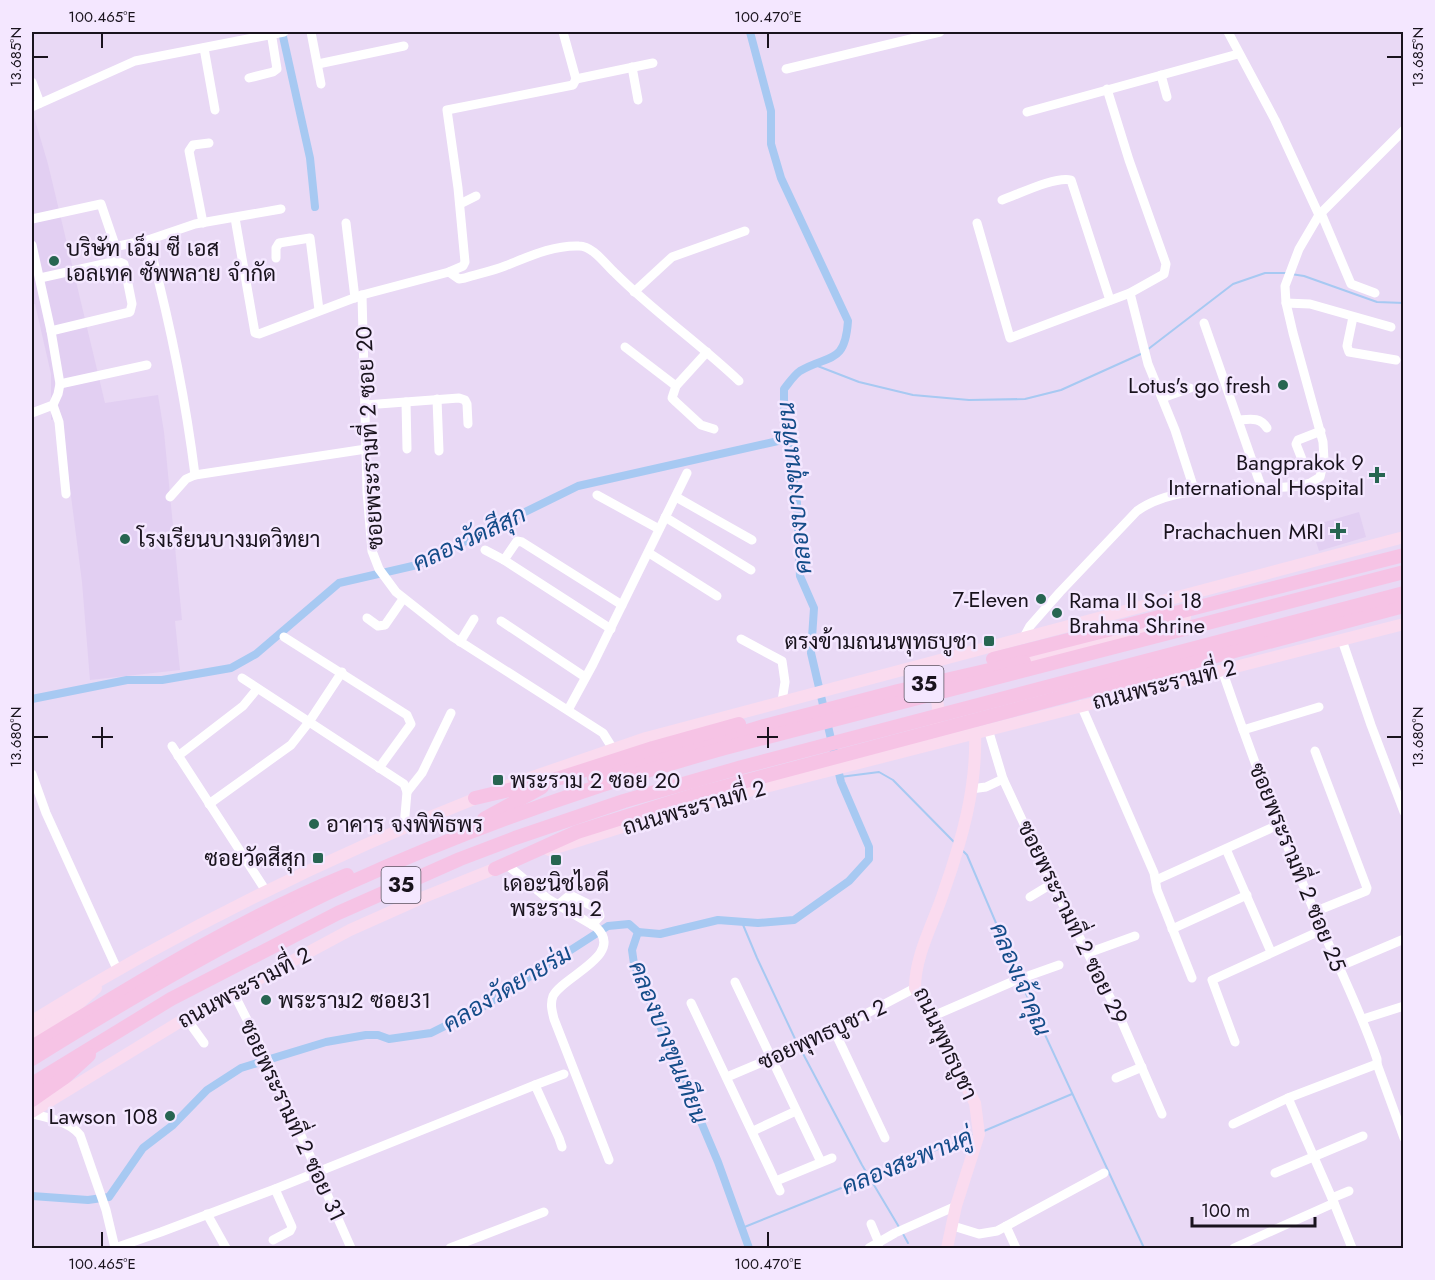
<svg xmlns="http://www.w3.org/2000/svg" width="1435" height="1280" font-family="Jost,Sarabun,sans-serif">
<rect width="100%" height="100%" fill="#e9d9f5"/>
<g fill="#e2cff2">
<polygon points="32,110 48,164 105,403 158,395 164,432 182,620 175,621 180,670 90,680 82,582 61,418 51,420 51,374 35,304 32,304"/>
<polygon points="1359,512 1366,537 1319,551 1311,526"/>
</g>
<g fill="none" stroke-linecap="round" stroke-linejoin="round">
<g stroke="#a7c9f2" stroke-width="2">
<polyline points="1291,274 1304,276 1377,302 1404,303"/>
<polyline points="1147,350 1233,284 1265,273 1286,273"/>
<polyline points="815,365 859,382 913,395 969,400 1025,399 1061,390 1143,353"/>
<polyline points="840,777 879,772 893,780 955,843"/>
<polyline points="961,849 967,855 1019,977"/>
<polyline points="741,920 757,958 797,1043"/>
<polyline points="1021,983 1144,1248"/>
<polyline points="800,1048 862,1165 899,1227"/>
<polyline points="984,1131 1072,1094"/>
<polyline points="742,1228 973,1135"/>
<polyline points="902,1232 908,1243"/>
</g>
<g stroke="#a7c9f2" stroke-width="8">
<polyline points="282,32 310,158 315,207"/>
<polyline points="32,699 127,680 162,680 231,668 256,654 339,583 417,565 578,486 787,439"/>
<polyline points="32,1196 88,1200 109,1197 143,1148 173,1125 207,1090 241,1068 326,1042 366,1035 378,1035 389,1039 431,1033 481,1008 608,926 629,924 638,932"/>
<path d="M749 1248 718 1162 634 964 632 950 638 932 660 934 718 920 758 923 794 920 849 881 869 859V847L841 782 811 653 814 608 800 576 797 503 784 413V389C789 383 794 375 800 371 829 354 845 365 848 321L781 178 771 144V111L750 32"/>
</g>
<g stroke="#fff" stroke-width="9">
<polyline points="311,32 321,84"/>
<polyline points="1228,32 1275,120 1319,215"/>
<polyline points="204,48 215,110"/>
<polyline points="318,64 404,46"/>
<polyline points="632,67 638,100"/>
<polyline points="786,69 940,32"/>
<polyline points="1161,75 1167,97"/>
<polyline points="249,78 273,72 277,69 271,32"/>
<polyline points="576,79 653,63"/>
<polyline points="32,82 40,103"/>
<polyline points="32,107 135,61 284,32"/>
<polyline points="1027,112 1238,54"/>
<path d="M1002 200C1019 194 1055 176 1071 180L1110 300"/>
<polyline points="460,204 476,196"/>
<polyline points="1321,213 1351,284 1375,293"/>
<polyline points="235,218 255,333 259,334 362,295 449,272 463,266 465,262 458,188 447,110 573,85 576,79 563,32"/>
<polyline points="32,219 101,204 115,245 118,246 148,240 195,224 281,209"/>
<polyline points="203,223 189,151 193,145 209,143"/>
<polyline points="346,223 355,298"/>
<polyline points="977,223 1010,338 1130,293 1164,274 1166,264 1129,160 1107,89"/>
<path d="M148 240C169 318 185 395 195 475"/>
<polyline points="32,245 51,331 60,384 58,394 53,405 32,413"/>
<polyline points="276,258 276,248 279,243 310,238 319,310"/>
<path d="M449 272 459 279 465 278C478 274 492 271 505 266 528 257 553 245 579 246 593 246 605 264 615 273 654 312 699 343 739 381"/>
<polyline points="40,278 117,261 124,264 132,304 130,312 51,331"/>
<polyline points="634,292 672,257 745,231"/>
<polyline points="1130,293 1148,364 1175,430 1195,492"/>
<polyline points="362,295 367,492 372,551 379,569 396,592 453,637 603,733 613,749"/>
<polyline points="1286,303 1310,304 1391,327"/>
<polyline points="1353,317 1347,346 1349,352 1396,360"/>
<polyline points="1204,323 1262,489"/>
<polyline points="625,347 676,386 707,352"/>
<polyline points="60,384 147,365"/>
<polyline points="676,386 672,398 676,402 701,425 714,429"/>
<polyline points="1162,398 1190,388"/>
<polyline points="437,399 439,451"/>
<polyline points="406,402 407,449"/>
<polyline points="53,405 59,422 66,494"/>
<polyline points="365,405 459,398 465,400 467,404 468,424"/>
<path d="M1239 420C1251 419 1260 417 1267 428"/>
<polyline points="1305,467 1296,444 1298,440 1321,431"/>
<polyline points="597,495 659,529"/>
<polyline points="170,497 186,479 195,475 366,449"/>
<polyline points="676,497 752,540"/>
<polyline points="665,517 751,570"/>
<polyline points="485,550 504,560 611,629"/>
<polyline points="649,553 717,596"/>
<polyline points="504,560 517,541 522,542 622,605"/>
<polyline points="367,618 378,626 385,625 403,599"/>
<polyline points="501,621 585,677"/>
<polyline points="284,637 407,715 411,724 379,768"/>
<polyline points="741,639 782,661 785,682 782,701"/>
<path d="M1023 639 1030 626 1060 592 1137 511C1179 481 1248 492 1298 486L1310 483 1320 477 1324 460 1323 442 1293 333 1286 303 1285 286 1299 249 1319 215 1404 130"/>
<polyline points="1342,640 1371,725 1404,812"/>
<polyline points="460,642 474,619"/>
<path d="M1222 670C1250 752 1281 833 1315 913 1336 962 1360 1009 1377 1059V1064L1288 1098 1334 1203 1352 1248"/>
<polyline points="242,678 404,784 407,792 404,827"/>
<polyline points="1081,705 1154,873 1157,890 1192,978"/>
<polyline points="568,710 593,664 687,473"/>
<polyline points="988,729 1003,779 1043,865 1118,1013 1162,1114"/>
<polyline points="1243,730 1319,707"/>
<polyline points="172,746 266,891"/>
<polyline points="178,756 243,706 257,689"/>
<polyline points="32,774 46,813 117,969"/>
<polyline points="971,789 986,787 1003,779"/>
<polyline points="407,792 422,773 451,713"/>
<polyline points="209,804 291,745 309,722 342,672"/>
<polyline points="1226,849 1271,952"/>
<path d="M506 864 548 899 596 927C626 955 563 976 553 996 550 1004 552 1011 554 1019L609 1160"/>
<polyline points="1156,880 1278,825"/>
<polyline points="1030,897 1053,883"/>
<polyline points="558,905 570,895 598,909 600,916 592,925"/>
<polyline points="1314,912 1366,891 1367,888 1315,751"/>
<polyline points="1172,929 1247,895"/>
<polyline points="1088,953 1135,936"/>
<polyline points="1338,967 1404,939"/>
<polyline points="735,982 821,1162"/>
<polyline points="233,992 268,1061 351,1248"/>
<polyline points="691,1003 780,1191"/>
<polyline points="931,1017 1014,981 1059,965"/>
<polyline points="186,1018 204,1043"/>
<polyline points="1363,1019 1404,1006"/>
<polyline points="834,1030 885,1138"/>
<polyline points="1235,1042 1212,980 1322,930"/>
<polyline points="1377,1064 1404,1138"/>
<polyline points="727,1077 820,1038 915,988"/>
<polyline points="1116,1078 1142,1067"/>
<polyline points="535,1085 564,1074"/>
<path d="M32 1114C47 1117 70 1122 80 1135L106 1210 115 1248"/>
<polyline points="1233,1124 1288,1098"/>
<polyline points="753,1131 796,1111"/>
<polyline points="1275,1173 1363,1136"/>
<polyline points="776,1181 832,1158"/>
<polyline points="1332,1198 1349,1191"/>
<polyline points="207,1214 226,1248"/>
<polyline points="871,1224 879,1243"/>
<polyline points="953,1226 979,1234 997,1231 1104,1173"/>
<polyline points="1006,1226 1016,1248"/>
<polyline points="273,1240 290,1231 292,1227 275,1189"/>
<polyline points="115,1248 161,1232 275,1189 535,1085 559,1138 562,1147"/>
<polyline points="450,1248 544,1212"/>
<polyline points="869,1248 895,1233 956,1206"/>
<polyline points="1234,1248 1334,1203"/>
</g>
<g stroke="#fadbef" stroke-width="12">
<polyline points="1013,662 1185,617"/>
<path d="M913 680C932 687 944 701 935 722"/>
<polyline points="509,785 646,738 1404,537"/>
<polyline points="549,850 638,822 749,791 1404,624"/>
<path d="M32 1021C175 932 327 857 484 795"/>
<polyline points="32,1035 75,1007 96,988"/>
<polyline points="32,1112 186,1018 350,930 424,897 504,865"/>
<path d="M947 1248 956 1206 979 1134 975 1103 915 988C915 955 934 922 944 891 962 840 977 787 975 733"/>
</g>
<g stroke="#f6c3e5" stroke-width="14">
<polyline points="993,659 1404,555"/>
<polyline points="594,778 764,726 898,691 1024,662"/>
<polyline points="475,798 560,778 653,748 739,724"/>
<polyline points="484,819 542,787"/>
<polyline points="495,869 577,832 701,793 1404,606"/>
<path d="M32 1047C134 985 235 921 347 875"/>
<path d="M32 1059C135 995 239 934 349 883 470 828 596 784 725 748L1404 572"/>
<polyline points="32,1084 171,999 338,913 460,859 515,838 624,801 742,767 1404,593"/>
<polyline points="32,1100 65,1077 89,1055"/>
</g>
</g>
<path fill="none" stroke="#19131d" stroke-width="2" d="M102 33V48M768 33V48M33 57H48M1387 57H1402M102 727V748M768 727V748M33 737H48M92 737H113M757 737H778M1387 737H1402M102 1232V1247M768 1232V1247"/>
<g fill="#276551" stroke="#f4e7ff" stroke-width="2">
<circle cx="54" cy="261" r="6"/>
<circle cx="1283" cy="385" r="6"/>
<path d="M1374 466h6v6h6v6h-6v6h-6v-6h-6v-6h6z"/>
<path d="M1335 522h6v6h6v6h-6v6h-6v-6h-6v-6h6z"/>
<circle cx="125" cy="539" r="6"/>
<circle cx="1041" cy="599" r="6"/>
<circle cx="1057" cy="613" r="6"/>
<rect x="983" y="635" width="12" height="12" rx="3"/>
<rect x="492" y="774" width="12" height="12" rx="3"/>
<circle cx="314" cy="824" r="6"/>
<rect x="312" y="852" width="12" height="12" rx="3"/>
<rect x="550" y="854" width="12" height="12" rx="3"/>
<circle cx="266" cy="1000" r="6"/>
<circle cx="170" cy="1116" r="6"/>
</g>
<g text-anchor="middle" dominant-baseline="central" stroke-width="5" stroke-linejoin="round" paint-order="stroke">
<g fill="#f4e7ff" stroke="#5b5361" stroke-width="1.5">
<rect x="904.5" y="666" width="39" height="36" rx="4.5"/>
<rect x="381.5" y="867" width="39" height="36" rx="4.5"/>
</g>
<g font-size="21" font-weight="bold" fill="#19131d">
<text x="924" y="684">35</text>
<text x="401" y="885">35</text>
</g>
<g font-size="22" fill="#19131d" stroke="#f4e7ff" text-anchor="end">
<text x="66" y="248" text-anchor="start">บริษัท เอ็ม ซี เอส<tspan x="66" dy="25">เอลเทค ซัพพลาย จำกัด</tspan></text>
<text x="1271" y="385">Lotus's go fresh</text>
<text x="1364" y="462">Bangprakok 9<tspan x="1364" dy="25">International Hospital</tspan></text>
<text x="1324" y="531">Prachachuen MRI</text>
<text x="137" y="539" text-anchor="start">โรงเรียนบางมดวิทยา</text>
<text x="1029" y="599">7-Eleven</text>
<text x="1069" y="600" text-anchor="start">Rama II Soi 18<tspan x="1069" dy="25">Brahma Shrine</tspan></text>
<text x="977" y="641">ตรงข้ามถนนพุทธบูชา</text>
<text x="510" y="780" text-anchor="start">พระราม 2 ซอย 20</text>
<text x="326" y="824" text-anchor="start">อาคาร จงพิพิธพร</text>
<text x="306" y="858">ซอยวัดสีสุก</text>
<text x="556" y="883" text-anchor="middle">เดอะนิชไอดี<tspan x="556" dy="25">พระราม 2</tspan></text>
<text x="278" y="1000" text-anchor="start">พระราม2 ซอย31</text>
<text x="158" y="1116">Lawson 108</text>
</g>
<g font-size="22" fill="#19131d" stroke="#f4e7ff">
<text transform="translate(369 438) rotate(-93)">ซอยพระรามที่ 2 ซอย 20</text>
<text transform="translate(1164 684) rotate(-14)">ถนนพระรามที่ 2</text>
<text transform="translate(694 807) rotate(-16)">ถนนพระรามที่ 2</text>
<text transform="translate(1298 867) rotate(68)">ซอยพระรามที่ 2 ซอย 25</text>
<text transform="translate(1073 922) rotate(64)">ซอยพระรามที่ 2 ซอย 29</text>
<text transform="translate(244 987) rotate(-28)">ถนนพระรามที่ 2</text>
<text transform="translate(822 1034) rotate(-25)">ซอยพุทธบูชา 2</text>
<text transform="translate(946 1043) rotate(65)">ถนนพุทธบูชา</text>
<text transform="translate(293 1120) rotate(65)">ซอยพระรามที่ 2 ซอย 31</text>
</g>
<g font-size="24" font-style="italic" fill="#144c89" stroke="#f4e7ff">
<text transform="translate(794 488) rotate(-96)">คลองบางขุนเทียน</text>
<text transform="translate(469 538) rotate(-25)">คลองวัดสีสุก</text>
<text transform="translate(1021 979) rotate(67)">คลองเจ้าคุณ</text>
<text transform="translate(507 988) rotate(-31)">คลองวัดยายร่ม</text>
<text transform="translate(669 1042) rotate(68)">คลองบางขุนเทียน</text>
<text transform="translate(907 1161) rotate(-22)">คลองสะพานคู่</text>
</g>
</g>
<rect width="1435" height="1280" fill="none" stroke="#f4e7ff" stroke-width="66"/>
<path d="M1192 1217v9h123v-9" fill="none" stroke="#19131d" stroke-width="3"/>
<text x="1201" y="1217" font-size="18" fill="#19131d" stroke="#f4e7ff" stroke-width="4.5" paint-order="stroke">100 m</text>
<rect x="33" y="33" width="1369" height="1214" fill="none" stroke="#19131d" stroke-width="2"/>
<g font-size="15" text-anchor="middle" fill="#19131d">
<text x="102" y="22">100.465°E</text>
<text x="768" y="22">100.470°E</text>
<text transform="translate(16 57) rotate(-90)" y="5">13.685°N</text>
<text transform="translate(1418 57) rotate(-90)" y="5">13.685°N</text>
<text transform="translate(16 737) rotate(-90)" y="5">13.680°N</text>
<text transform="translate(1418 737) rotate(-90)" y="5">13.680°N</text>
<text x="102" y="1269">100.465°E</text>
<text x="768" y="1269">100.470°E</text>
</g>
</svg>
